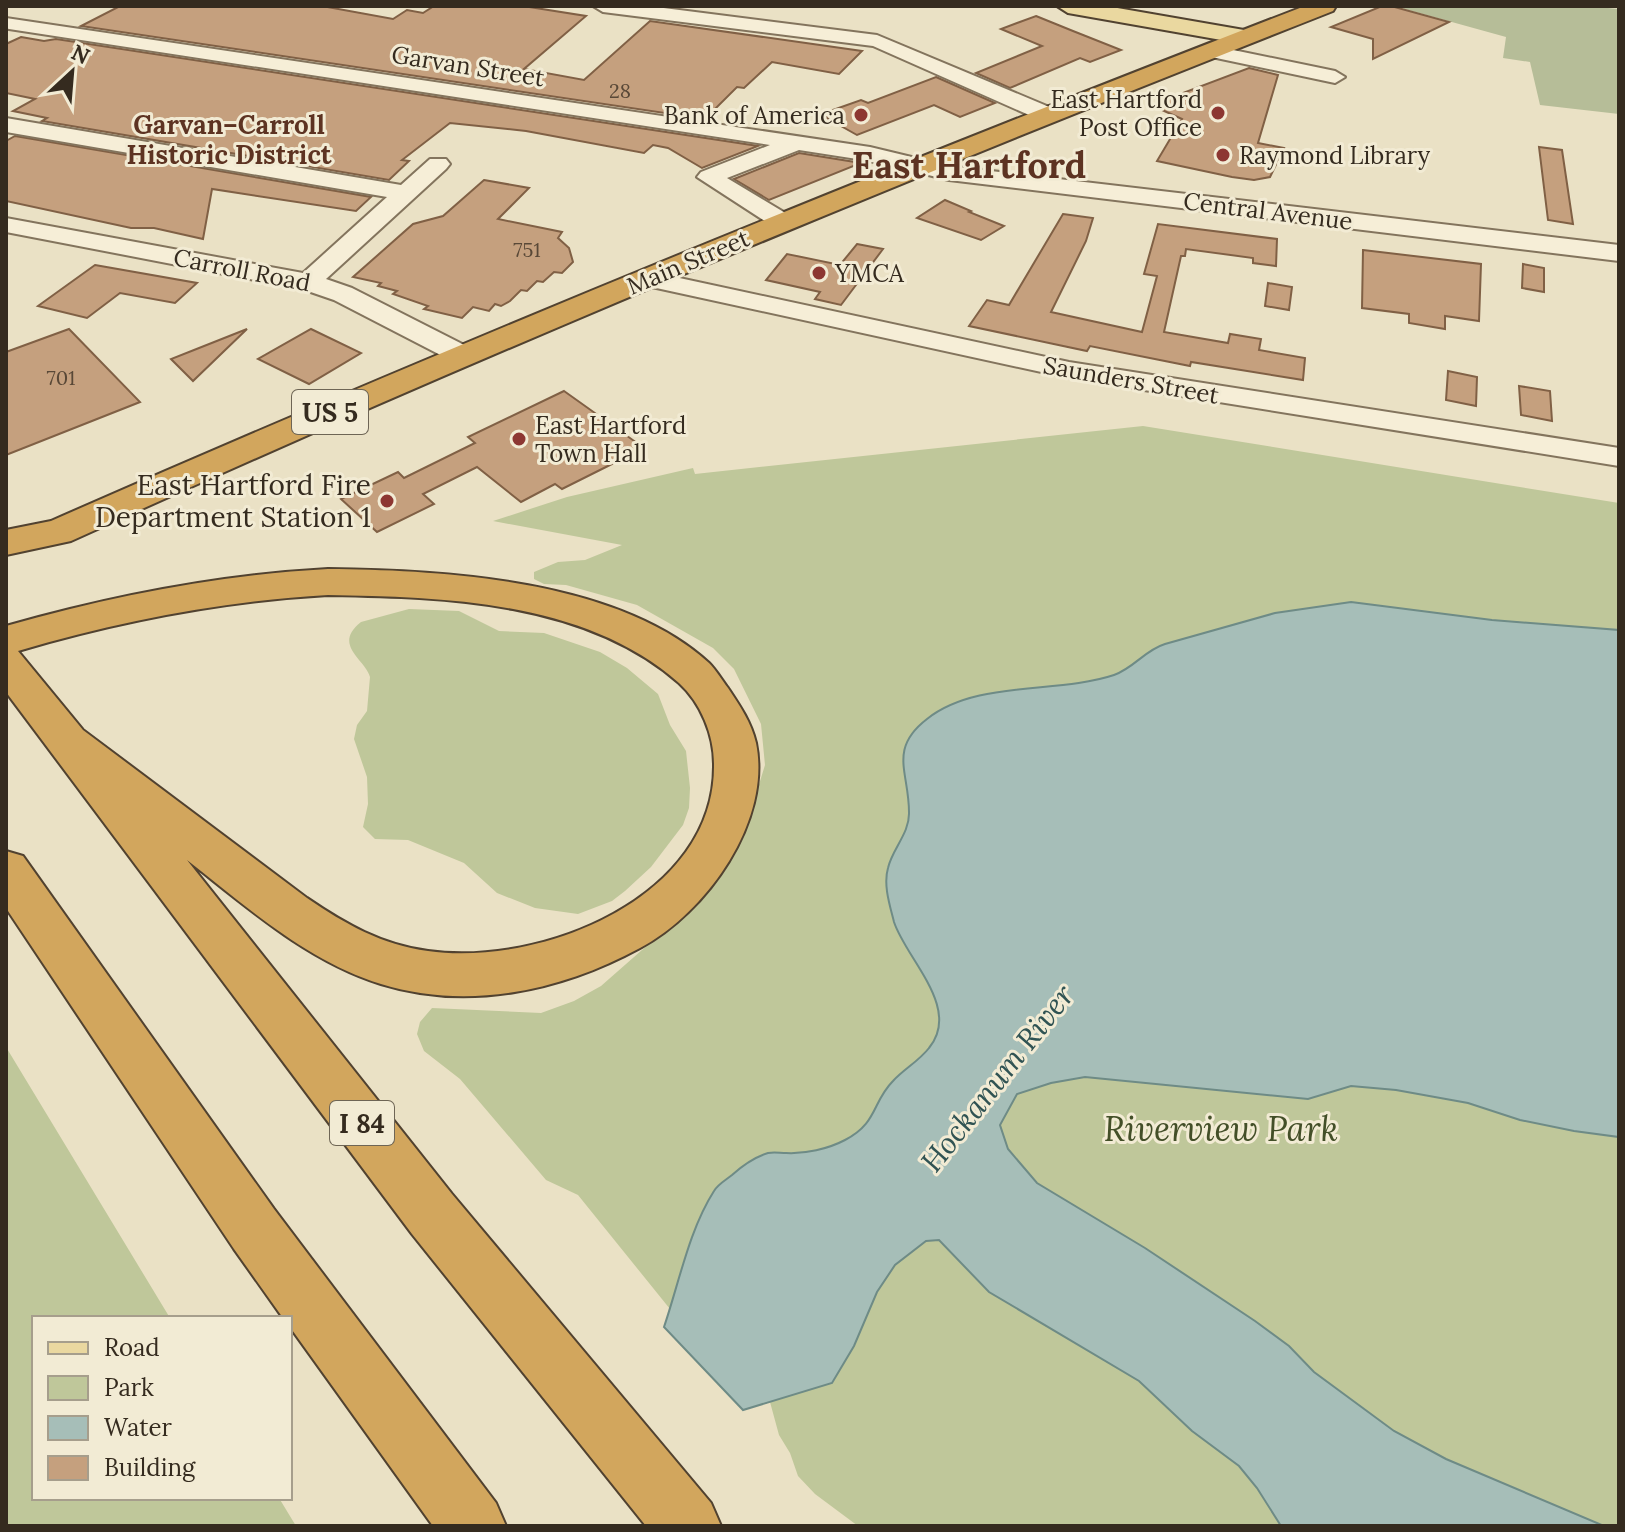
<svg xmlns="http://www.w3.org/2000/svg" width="1625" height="1532" font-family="Lora,serif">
<rect width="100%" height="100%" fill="#eae1c5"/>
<g fill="#bfc79a">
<path d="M1143 426 1619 503V1526H858L815 1494 798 1476 790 1453 779 1435 770 1402 832 1383 787 1153C751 1145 715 1194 700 1221 685 1246 679 1281 670 1309L578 1195 546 1180 460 1079 424 1051 417 1034 420 1022 432 1008 541 1013 574 1001 601 986 667 928 757 791 765 765 761 724 734 669 713 648 637 605 566 585 544 584 534 579V572L558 562 585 560 622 545 493 521 567 497 693 468 695 474Z"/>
<path d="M409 609 459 611 499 631 544 633 600 652 627 668 658 694 670 725 686 751 690 788 689 808 683 825 651 867 625 891 612 901 578 914 535 908 497 893 464 863 408 840 375 839 363 827 368 804 367 777 354 739 357 725 367 711 370 677C365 659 332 645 361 622Z"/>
<polygon points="6,1047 170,1318 34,1318 34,1498 279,1498 296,1526 6,1526"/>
</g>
<polygon fill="#b6bd98" points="1394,6 1586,6 1619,9 1619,114 1540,105 1530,62 1503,58 1506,37"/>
<path fill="#a6beb8" stroke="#6e8b86" stroke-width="2" d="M1351 602 1492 620 1619 630V1137L1574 1131 1520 1120 1468 1103 1396 1090 1351 1086 1308 1099 1085 1077 1051 1083 1017 1094 1000 1125 1008 1149 1037 1183 1145 1248 1255 1321 1289 1346 1314 1372 1394 1431 1446 1459 1604 1526H1281L1257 1488 1239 1466 1192 1431 1139 1381 989 1292 939 1240 926 1241 895 1265 877 1292 854 1346 832 1383 743 1410 664 1327C679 1283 689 1230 714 1191 718 1184 726 1180 732 1175 742 1166 755 1157 768 1153 774 1152 780 1153 786 1153 805 1154 828 1149 845 1140 878 1123 872 1102 893 1081 904 1069 919 1061 929 1048 962 1008 906 959 894 922 890 906 883 885 888 868 892 849 910 833 909 812 909 772 888 749 927 719 976 680 1057 694 1114 675 1134 668 1145 650 1165 644L1275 613Z"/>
<g fill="#c5a07e" stroke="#806045" stroke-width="2">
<polygon points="120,6 322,6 393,19 407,10 423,13 434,6 523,6 586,16 524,69 584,80 650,21 862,51 839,74 772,62 744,88 737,87 705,119 81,26"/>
<polygon points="1382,6 1391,6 1449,22 1373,59 1373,39 1331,27"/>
<polygon points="1036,16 1073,31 1121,50 1090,62 1080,58 1010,88 976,73 1042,46 1001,29"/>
<polygon points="21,37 44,41 56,39 758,146 702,168 668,148 653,145 644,153 526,131 450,123 402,160 409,161 389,180 42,121 47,118 13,111 35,99 6,93 6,44"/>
<polygon points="1249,68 1278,75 1258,143 1284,148 1270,177 1254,180 1232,177 1157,161 1182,119 1151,105"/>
<polygon points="936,77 995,103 960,117 934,105 857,135 825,117 835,114 830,111 861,100 868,103"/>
<polygon points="15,136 371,197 356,211 212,189 203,239 154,228 131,228 6,201 6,141"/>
<polygon points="1539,147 1562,150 1573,224 1548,220"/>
<polygon points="799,153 861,163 769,200 734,179"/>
<polygon points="484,180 529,188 498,219 562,232 558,238 569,248 573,262 562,273 554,272 543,282 537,281 527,291 521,290 510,301 501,306 495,304 489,311 473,307 462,318 424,309 428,306 393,294 397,291 378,286 381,283 353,277 413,224 443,216"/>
<polygon points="945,200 971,211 969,212 1004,226 981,240 917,218"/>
<polygon points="1063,214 1093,218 1086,241 1051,312 1142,332 1157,276 1144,274 1158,224 1277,239 1276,266 1253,263 1253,258 1186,249 1185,256 1181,256 1164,332 1228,343 1230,334 1261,339 1259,350 1305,358 1303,380 1191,362 1190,366 1090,346 1087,351 969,326 987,300 1009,305"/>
<polygon points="857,244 883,249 841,305 815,299 820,292 766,280 787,254 840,265"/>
<polygon points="1363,250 1481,264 1479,321 1445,316 1445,329 1409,323 1409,314 1362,308"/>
<polygon points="1523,264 1544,268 1544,292 1522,288"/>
<polygon points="95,265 197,283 175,303 120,293 87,318 38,306"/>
<polygon points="1268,283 1292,287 1289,310 1265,306"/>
<polygon points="69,329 140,402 6,455 6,352"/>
<polygon points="247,329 193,381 171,359 194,350"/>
<polygon points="311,329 361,353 309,384 258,359"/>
<polygon points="1448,371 1477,377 1476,406 1446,400"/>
<polygon points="1519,386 1550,391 1552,421 1521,415"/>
<polygon points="564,391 644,448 562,489 555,484 521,502 477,467 423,494 434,504 377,532 341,499 398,472 404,478 475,443 468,437"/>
</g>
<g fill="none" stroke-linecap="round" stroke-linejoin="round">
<defs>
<g id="minor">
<polygon points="593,6 648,6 877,35 1054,109 1057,114 1054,119 1038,119 873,46 603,12"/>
<polygon points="6,18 870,147 949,166 1619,245 1619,261 949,180 870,161 799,150 727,178 792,217 795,222 792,227 774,227 697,177 701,172 770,145 9,29 6,28"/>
<polygon points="1209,45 1335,71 1345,77 1335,83 1202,55 1199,51"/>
<polygon points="6,118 401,185 430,159 446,159 450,164 446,169 326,279 352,288 474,350 478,356 474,362 464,364 454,362 334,300 302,289 6,232 6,218 303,273 387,197 6,132"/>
<polygon points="647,271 1069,362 1619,448 1619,466 1069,378 638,284 634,279 638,274"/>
</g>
<polygon id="major" points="1057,6 1106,6 1244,30 1252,32 1256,37 1252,42 1244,44 1068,13"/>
<g id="highway">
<path d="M1305 6H1336L1333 11C908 178 487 352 71 541L6 555V530L51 521C465 339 883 169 1305 6Z"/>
<path d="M328 569C444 570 619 580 709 663 716 670 722 680 728 688 740 706 751 722 756 743 772 821 706 913 640 948 561 991 468 1011 381 984 307 961 247 907 187 860L452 1194 711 1503 721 1526H646L412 1234 6 692V626C112 596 218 575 328 569ZM328 595C446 597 586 601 679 683 701 703 714 735 714 764 716 898 540 967 428 951 382 945 345 924 307 898L83 730 18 651C120 621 222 601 328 595Z"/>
<polygon points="6,851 23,856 274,1209 496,1503 506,1526 433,1526 290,1327 290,1318 283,1318 234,1249 6,908"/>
</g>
</defs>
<use href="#minor" stroke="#83745d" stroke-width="4"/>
<use href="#major" stroke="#514230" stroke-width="4"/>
<use href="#highway" stroke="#514230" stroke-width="4"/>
<use href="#minor" fill="#f6eed7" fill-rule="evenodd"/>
<use href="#major" fill="#ead8a0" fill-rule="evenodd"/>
<use href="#highway" fill="#d2a65d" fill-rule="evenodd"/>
</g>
<g fill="#8d3732" stroke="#f2ebd4" stroke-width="3">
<circle cx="1218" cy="113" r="8"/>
<circle cx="861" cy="115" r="8"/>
<circle cx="1223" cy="155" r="8"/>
<circle cx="819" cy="273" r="8"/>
<circle cx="519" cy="439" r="8"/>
<circle cx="387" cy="501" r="8"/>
</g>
<g text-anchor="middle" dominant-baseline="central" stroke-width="6" stroke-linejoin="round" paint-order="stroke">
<g font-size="20" fill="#594837">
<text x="620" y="90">28</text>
<text x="527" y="249">751</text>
<text x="61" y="377">701</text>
</g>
<g font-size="24" fill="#352b1f" stroke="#f2ebd4">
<text transform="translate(468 66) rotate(9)">Garvan Street</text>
<text transform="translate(1268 211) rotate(7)">Central Avenue</text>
<text transform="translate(688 262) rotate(-23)">Main Street</text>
<text transform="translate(242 270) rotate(11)">Carroll Road</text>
<text transform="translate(1131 380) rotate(10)">Saunders Street</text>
</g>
<g font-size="24" fill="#352b1f" stroke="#f2ebd4" text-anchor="start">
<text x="1202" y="99" text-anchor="end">East Hartford<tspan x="1202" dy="28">Post Office</tspan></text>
<text x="845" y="115" text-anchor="end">Bank of America</text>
<text x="1239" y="155">Raymond Library</text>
<text x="835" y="273">YMCA</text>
<text x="535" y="425">East Hartford<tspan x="535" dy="28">Town Hall</tspan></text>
</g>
<g font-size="26" font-weight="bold" fill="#5d3322" stroke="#f2ebd4">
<text x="229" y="124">Garvan–Carroll<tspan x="229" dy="30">Historic District</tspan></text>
</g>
<g fill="#f2ebd4" stroke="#6e6555" stroke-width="2">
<rect x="292" y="390" width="76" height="44" rx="6"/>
<rect x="330" y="1101" width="64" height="44" rx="6"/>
</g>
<g font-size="26" font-weight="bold" fill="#352b1f">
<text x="330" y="412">US 5</text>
<text x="362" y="1123">I 84</text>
</g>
<g font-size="28" fill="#352b1f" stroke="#f2ebd4" text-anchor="end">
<text x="371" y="485">East Hartford Fire<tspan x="371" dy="32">Department Station 1</tspan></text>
</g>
<g font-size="30" font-style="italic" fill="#305353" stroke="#f2ebd4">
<text transform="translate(997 1078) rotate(-52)">Hockanum River</text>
</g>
<g font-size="34" font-style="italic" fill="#434f28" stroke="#f2ebd4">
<text x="1221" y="1128">Riverview Park</text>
</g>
<g font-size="36" font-weight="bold" fill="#5d3322" stroke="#f2ebd4">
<text x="969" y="165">East Hartford</text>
</g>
</g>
<rect width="1625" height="1532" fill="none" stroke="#352b1f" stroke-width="16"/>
<rect x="32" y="1316" width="260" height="184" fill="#f2ebd4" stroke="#a69e8c" stroke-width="2"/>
<rect x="48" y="1342" width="40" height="12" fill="#ead8a0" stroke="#a69e8c" stroke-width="2"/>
<text x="104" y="1356" font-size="24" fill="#352b1f">Road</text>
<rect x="48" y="1376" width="40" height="24" fill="#bfc79a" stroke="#a69e8c" stroke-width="2"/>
<text x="104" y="1396" font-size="24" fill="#352b1f">Park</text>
<rect x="48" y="1416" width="40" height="24" fill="#a6beb8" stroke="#a69e8c" stroke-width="2"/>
<text x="104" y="1436" font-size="24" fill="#352b1f">Water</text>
<rect x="48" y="1456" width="40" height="24" fill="#c5a07e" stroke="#a69e8c" stroke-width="2"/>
<text x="104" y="1476" font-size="24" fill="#352b1f">Building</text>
<g transform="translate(72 72) rotate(26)" stroke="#f2ebd4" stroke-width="6" paint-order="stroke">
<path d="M0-6L14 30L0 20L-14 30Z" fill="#352b1f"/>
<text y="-12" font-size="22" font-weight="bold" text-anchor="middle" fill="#352b1f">N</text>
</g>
</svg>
